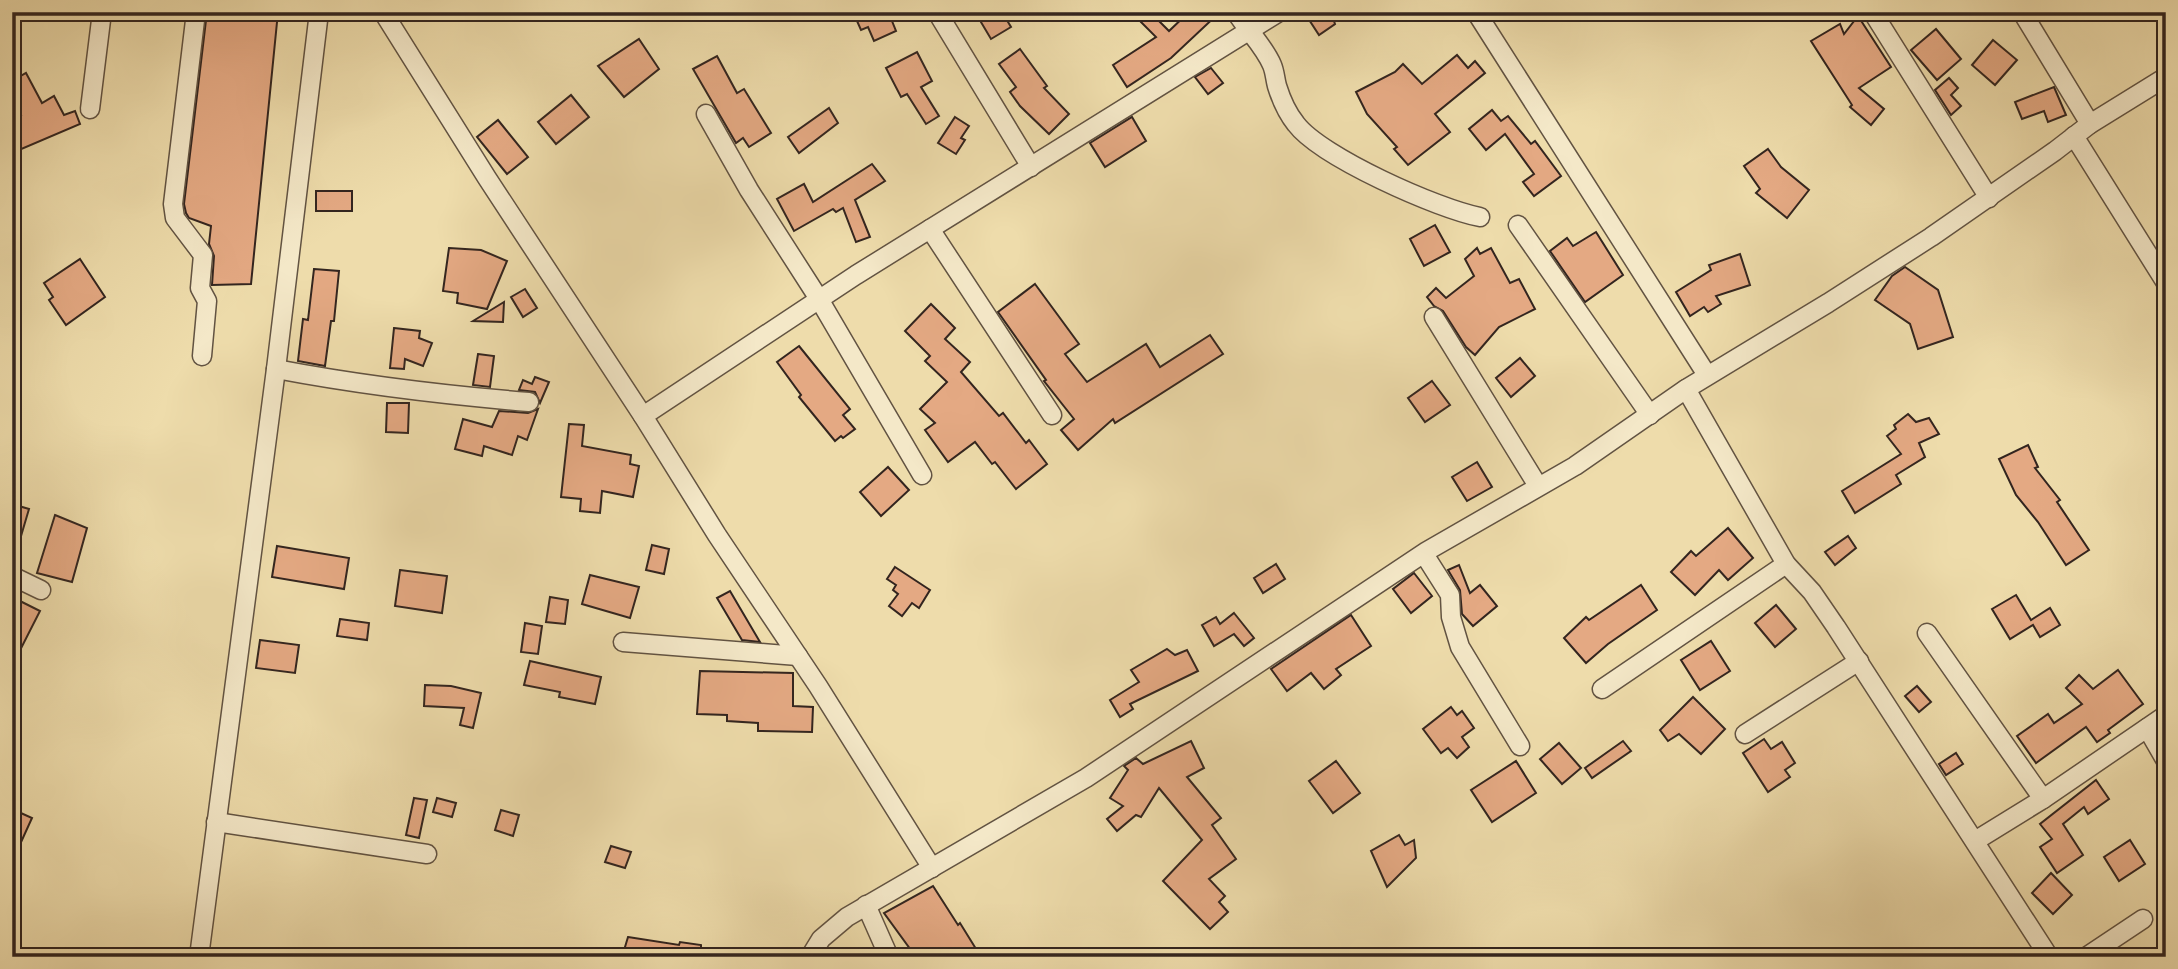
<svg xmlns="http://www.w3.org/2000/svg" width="2178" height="969" font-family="'Libre Caslon Text',serif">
<rect width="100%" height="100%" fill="#eedcab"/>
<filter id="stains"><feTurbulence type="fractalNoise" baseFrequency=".00286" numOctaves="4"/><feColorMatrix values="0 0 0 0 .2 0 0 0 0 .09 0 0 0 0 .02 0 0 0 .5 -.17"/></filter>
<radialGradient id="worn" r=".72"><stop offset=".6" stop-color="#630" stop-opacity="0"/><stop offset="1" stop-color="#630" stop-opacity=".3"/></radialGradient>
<g fill="#e4a983" stroke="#33251f" stroke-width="2">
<polygon points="207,12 278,12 251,284 212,285 214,256 209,244 211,226 189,218 186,213 184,204"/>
<polygon points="853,12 899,12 890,16 896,31 874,41 868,27 861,30"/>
<polygon points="975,12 1002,12 1011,27 991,39"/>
<polygon points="1131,12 1150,12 1169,31 1189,12 1220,12 1171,58 1127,87 1113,65 1156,37"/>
<polygon points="1304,12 1347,12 1334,21 1335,24 1319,35"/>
<polygon points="1858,16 1891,67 1859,88 1884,109 1871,125 1850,107 1852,105 1811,41 1840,24 1844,34"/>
<polygon points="1936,29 1961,59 1937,80 1911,50"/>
<polygon points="639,39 659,69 624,97 598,66"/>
<polygon points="1993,40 2017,60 1995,85 1972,65"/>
<polygon points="1020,49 1047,86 1044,88 1069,114 1049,134 1020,106 1010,92 1016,87 999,64"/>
<polygon points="917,52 932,81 921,87 939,116 926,124 907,94 901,97 886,68"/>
<polygon points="1457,55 1468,68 1475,61 1485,73 1435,114 1450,132 1408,165 1394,149 1397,147 1367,114 1356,92 1395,72 1403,64 1422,84"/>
<polygon points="717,56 737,93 744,89 771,133 749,147 743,138 736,143 693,69"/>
<polygon points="1211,68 1223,83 1208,94 1195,77"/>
<polygon points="26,73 42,103 54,96 64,115 75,111 80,124 12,153 12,120 21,115 12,98 12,81"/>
<polygon points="1949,78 1958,88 1951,95 1961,106 1951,115 1935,90"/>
<polygon points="2054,87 2066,115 2048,122 2044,111 2022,119 2015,102"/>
<polygon points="571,95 589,117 556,144 538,122"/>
<polygon points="829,108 838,123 799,153 788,137"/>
<polygon points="1492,110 1501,121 1508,116 1531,144 1535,141 1561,176 1534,196 1523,182 1534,174 1505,134 1486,150 1469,129"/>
<polygon points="955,117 969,126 961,138 965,140 956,154 938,143"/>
<polygon points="1132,117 1146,141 1105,167 1090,143"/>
<polygon points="498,120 528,157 507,174 477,137"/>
<polygon points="1768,149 1781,167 1809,190 1787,218 1756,193 1760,189 1744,166"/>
<polygon points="872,164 885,181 855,200 870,237 856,242 843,208 836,212 833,209 794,231 777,199 804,184 813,202"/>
<rect x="316" y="191" width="36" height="20"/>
<polygon points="1435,225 1450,252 1424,266 1410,239"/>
<polygon points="1596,232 1623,275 1585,302 1550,251 1567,238 1573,246"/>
<polygon points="449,248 481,250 507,261 487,309 457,303 458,293 443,291"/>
<polygon points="1477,248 1480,254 1491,248 1510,283 1519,279 1535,309 1499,327 1475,355 1466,347 1443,311 1434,306 1427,297 1436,288 1446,298 1474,276 1465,259"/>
<polygon points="1740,254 1750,285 1716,296 1721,304 1708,312 1704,307 1690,316 1676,292 1711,270 1709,265"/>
<polygon points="80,259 105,297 66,325 49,300 53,297 44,283"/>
<polygon points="1905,267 1938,290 1953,337 1918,349 1910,324 1875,300 1892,276"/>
<polygon points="314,269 339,271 334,321 331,321 325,366 298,361 303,319 308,320"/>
<polygon points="1035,284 1079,344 1065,354 1087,382 1146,344 1160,367 1210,335 1223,354 1115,423 1113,419 1078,450 1061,430 1074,419 1044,381 1046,380 998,312"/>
<polygon points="525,289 537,308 523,317 511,297"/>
<polygon points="504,302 503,322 473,321"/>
<polygon points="931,304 955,328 945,339 970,362 961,372 999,416 1003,413 1026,443 1029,440 1047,464 1016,489 995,462 992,464 975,442 948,462 925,430 935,423 920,409 947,382 925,361 930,356 905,331"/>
<polygon points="394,328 420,331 419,338 432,343 423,366 405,359 404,369 390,368"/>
<polygon points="799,346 850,409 843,415 855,429 843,438 841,436 835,441 799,397 801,395 777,362"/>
<polygon points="478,354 494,356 490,387 473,385"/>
<polygon points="1520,358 1535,376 1511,397 1496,378"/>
<polygon points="535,377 549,382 540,403 535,392 519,390 523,380 532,384"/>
<polygon points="1432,381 1450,405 1425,422 1408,398"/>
<polygon points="387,403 409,403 408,433 386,432"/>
<polygon points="538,409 527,440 518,436 512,455 484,446 482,456 455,449 463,419 492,427 499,411 528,413"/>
<polygon points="1908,414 1916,422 1929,418 1939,434 1919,443 1925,457 1896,475 1901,484 1855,513 1842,491 1901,454 1887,436 1896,429 1894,425"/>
<polygon points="569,424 584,425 582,446 631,455 630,464 639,466 633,497 602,491 600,513 580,511 581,499 561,497"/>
<polygon points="2028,445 2038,467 2035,468 2060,500 2057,502 2089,550 2066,565 2038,522 2016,495 1999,459"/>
<polygon points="1477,462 1492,487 1467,501 1452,477"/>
<polygon points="888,467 909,490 881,516 860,492"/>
<polygon points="12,504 29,509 16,553 12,552"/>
<polygon points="55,515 87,528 72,582 37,573"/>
<polygon points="1728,528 1753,558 1728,580 1719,570 1695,595 1671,572 1691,551 1696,556"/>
<polygon points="1848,536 1856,548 1835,565 1825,552"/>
<polygon points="652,545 669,549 664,574 646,570"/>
<polygon points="277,546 349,558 344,589 272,577"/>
<polygon points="1276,564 1285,579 1263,593 1254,578"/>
<polygon points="1459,565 1470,593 1480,585 1497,606 1473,626 1462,614 1460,590 1448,570"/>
<polygon points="895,567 930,590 919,608 912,603 902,616 889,606 898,594 893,590 896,585 887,579"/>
<polygon points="400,570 447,576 442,613 395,606"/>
<polygon points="1414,573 1432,596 1411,613 1393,589"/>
<polygon points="590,575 639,587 630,618 582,604"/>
<polygon points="1641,585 1657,610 1608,644 1586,663 1564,638 1586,617 1589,620"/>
<polygon points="730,591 760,642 742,640 717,598"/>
<polygon points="2016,595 2031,620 2050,608 2060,625 2040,637 2033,625 2010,639 1992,609"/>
<polygon points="12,597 40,611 12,666"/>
<polygon points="550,597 568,600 565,624 546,622"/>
<polygon points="1776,605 1796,629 1775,647 1755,623"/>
<polygon points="1234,613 1254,638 1244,646 1234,634 1214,646 1202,625 1216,617 1220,624"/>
<polygon points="1351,615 1371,646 1336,669 1341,675 1324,689 1311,673 1287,691 1271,669"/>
<polygon points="340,619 369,623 367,640 337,636"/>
<polygon points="525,623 542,626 538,654 521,652"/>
<polygon points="260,640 299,645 295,673 256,668"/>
<polygon points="1711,641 1730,671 1700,690 1681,660"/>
<polygon points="1167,649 1175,655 1187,650 1198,671 1130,704 1133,709 1120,717 1110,700 1139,682 1131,670"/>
<polygon points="530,661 601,677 595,704 559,697 560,692 524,685"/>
<polygon points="2118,670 2143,704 2108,730 2110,733 2097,742 2086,727 2036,763 2017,736 2048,714 2054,723 2082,704 2066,688 2079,675 2093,689"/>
<polygon points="700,671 793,673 793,706 813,707 812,732 758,731 758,723 727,721 727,715 697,714"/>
<polygon points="425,685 451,686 481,693 473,728 460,725 464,708 424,706"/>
<polygon points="1917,686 1931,702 1919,712 1905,696"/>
<polygon points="1693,697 1725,729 1701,754 1679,734 1668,741 1660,730"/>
<polygon points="1451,707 1457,715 1462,711 1474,728 1462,737 1469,747 1457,758 1448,748 1441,753 1423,729"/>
<polygon points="1764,739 1771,749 1782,742 1795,763 1785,770 1790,777 1768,792 1743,753"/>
<polygon points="1191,741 1204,768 1187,777 1221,818 1212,825 1236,859 1209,879 1225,896 1219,902 1228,912 1210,929 1163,881 1202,840 1159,788 1141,817 1136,815 1117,831 1107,819 1123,806 1110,798 1128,770 1124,766 1136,758 1143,764"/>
<polygon points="1623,741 1631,751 1592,778 1585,768"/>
<polygon points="1559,743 1581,768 1562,784 1540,759"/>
<polygon points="1956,753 1963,764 1946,775 1939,764"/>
<polygon points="1336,761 1360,793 1333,813 1309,781"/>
<polygon points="1516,761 1536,793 1492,822 1471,790"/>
<polygon points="2096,780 2109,799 2088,814 2084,807 2063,824 2083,855 2057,873 2040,847 2052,839 2040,824"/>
<polygon points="414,798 427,800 419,838 406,835"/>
<polygon points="437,798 456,803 452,817 433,812"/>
<polygon points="12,809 32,818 12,862"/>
<polygon points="501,810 519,815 513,836 495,830"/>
<polygon points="1399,835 1405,845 1414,840 1416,858 1387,887 1371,851"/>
<polygon points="2130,840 2145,864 2119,881 2104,857"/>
<polygon points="611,846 631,852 625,868 605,862"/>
<polygon points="2051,873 2072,895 2053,914 2032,893"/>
<polygon points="933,886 958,925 960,923 981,957 916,957 884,913"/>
<polygon points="628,937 679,945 680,942 701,945 701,948 707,949 706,957 622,957"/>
</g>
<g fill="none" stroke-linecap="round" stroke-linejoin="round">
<defs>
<g id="minor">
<polyline points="196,12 173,204 175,218 203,255 200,288 207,301 202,356"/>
<polyline points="383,12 487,178 643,416 717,535 818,686 932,868"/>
<polyline points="937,12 1031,167"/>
<path d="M1236 12C1247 30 1264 46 1272 65 1275 72 1275 79 1277 86 1281 99 1287 113 1296 124 1321 157 1438 209 1480 217"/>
<polyline points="1476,12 1707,375"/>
<polyline points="2022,12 2090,124"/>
<polyline points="1875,16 1989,198"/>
<polyline points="90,109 102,12"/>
<polyline points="706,114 749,190 819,299 922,475"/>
<polyline points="2074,136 2166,283"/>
<polyline points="1518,225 1650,415"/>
<polyline points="930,229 1052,415"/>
<polyline points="1434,317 1538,486"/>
<path d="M276 369C360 385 444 395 529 402"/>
<polyline points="1686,389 1786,564 1812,592 1836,627 2049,957"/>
<polyline points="643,416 856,275 1279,12"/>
<polyline points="1424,554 1450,595 1451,617 1460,647 1520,746"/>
<polyline points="12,576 41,590"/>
<polyline points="1927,633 2043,799"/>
<polyline points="623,642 798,656"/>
<polyline points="1602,689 1786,564"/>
<polyline points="2147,728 2166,761"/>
<polyline points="1745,734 1859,661"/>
<polyline points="216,822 427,854"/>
<polyline points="1975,841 2043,799 2166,715"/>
<polyline points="866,905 889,957"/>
<polyline points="199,957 276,369 319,12"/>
<polyline points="810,957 821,939 847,917 1086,778 1427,551 1575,466 1686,389 1828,303 1931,237 2055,151 2090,124 2166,77"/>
<polyline points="2086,957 2143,919"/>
</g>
</defs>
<use href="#minor" stroke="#625342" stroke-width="21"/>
<use href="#minor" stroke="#f4e8c8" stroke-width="18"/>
</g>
<rect width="2178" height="969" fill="none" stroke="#eedcab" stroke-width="42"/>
<rect x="14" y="14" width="2150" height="941" fill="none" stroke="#33251f" stroke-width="3.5"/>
<rect x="21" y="21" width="2136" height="927" fill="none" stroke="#33251f" stroke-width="2"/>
<rect width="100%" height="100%" filter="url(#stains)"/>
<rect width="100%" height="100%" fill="url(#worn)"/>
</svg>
